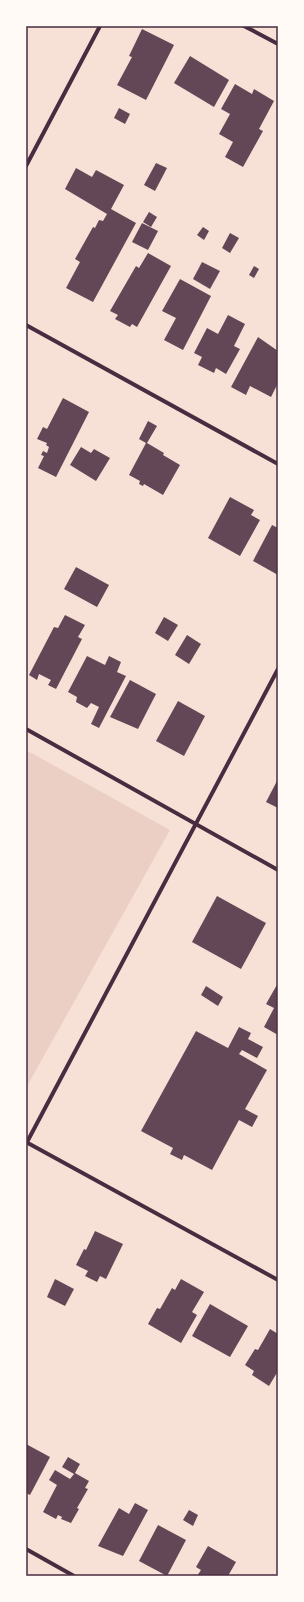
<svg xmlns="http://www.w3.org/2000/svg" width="304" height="1602" font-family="'Work Sans',sans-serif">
<rect width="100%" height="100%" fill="#f7e1d7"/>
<polygon fill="#ebcfc5" points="26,750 170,830 26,1088"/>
<g fill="#644757">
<polygon points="142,29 174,45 146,100 117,85 132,57 129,56"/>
<polygon points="190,56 229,80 214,107 174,83"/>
<polygon points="235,84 252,94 254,89 274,101 259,129 263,131 243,167 225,157 233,142 219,134 230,114 221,109"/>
<polygon points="119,108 130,114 125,124 114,118"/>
<polygon points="156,163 167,168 155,191 144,185"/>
<polygon points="76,168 92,177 96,170 124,185 111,209 136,223 93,302 66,288 80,262 75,259 93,227 95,228 99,220 103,221 107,214 65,189"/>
<polygon points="149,212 157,217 151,227 143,222"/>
<polygon points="142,223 158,231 148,250 132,242"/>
<polygon points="203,227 209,231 204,240 197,235"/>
<polygon points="230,233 239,238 230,253 222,248"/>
<polygon points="148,253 171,266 137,327 132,324 130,327 115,319 118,315 110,311 136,266 139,268"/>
<polygon points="202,262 220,271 210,289 193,279"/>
<polygon points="254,266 259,269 254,278 249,275"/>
<polygon points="180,279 211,296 183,350 164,340 176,318 162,311"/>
<polygon points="228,315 245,324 234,346 240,349 226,374 216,368 214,373 198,365 202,357 194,353 207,328 218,334"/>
<polygon points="258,337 278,351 278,383 271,397 250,386 246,395 231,387"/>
<polygon points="63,398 89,412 56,477 38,468 44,456 41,455 43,451 47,453 49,447 46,445 47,443 37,439 43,427 47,429"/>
<polygon points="148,421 157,426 147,443 164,453 163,455 180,465 163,495 144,484 143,486 139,484 140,481 129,475 146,443 139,439"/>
<polygon points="81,447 91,453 94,449 110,458 96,481 70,465"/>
<polygon points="230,497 254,510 251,515 260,520 240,556 208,538"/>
<polygon points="272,525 278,528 278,575 253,561"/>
<polygon points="76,567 109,585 97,607 64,589"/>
<polygon points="65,615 85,625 78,637 82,639 56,689 48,685 51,680 39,674 37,680 29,675 54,627 58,628"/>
<polygon points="164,617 178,625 168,641 155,633"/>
<polygon points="187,635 201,644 189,664 175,655"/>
<polygon points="87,656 105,665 109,656 121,662 117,672 126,676 99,728 91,724 99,707 91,703 87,708 76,702 77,697 68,692"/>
<polygon points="130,680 156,694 138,729 110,717"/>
<polygon points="178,701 205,716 184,756 156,741"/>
<polygon points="278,779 278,808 266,802"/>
<polygon points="217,896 266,923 241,969 192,942"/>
<polygon points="278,983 278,1035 264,1027 274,1008 266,1004"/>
<polygon points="206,986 223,997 218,1006 201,995"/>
<polygon points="239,1027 251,1033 248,1039 263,1047 257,1058 242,1050 239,1054 267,1070 245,1109 258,1116 252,1127 239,1120 212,1170 184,1155 182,1160 170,1154 173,1148 141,1131 196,1031 228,1048"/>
<polygon points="95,1231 123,1244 106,1279 100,1276 97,1282 85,1276 88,1271 76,1265 84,1249 86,1250"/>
<polygon points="55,1279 74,1289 65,1306 47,1297"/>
<polygon points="181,1279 204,1292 192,1312 197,1315 181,1343 148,1324 157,1308 160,1309 172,1288 175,1290"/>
<polygon points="210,1304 248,1326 230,1357 192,1336"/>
<polygon points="270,1329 278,1334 278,1371 269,1386 252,1375 254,1371 245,1365 255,1349 258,1350"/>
<polygon points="26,1444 50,1457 30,1495 26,1493"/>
<polygon points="68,1457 80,1464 75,1473 89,1481 85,1488 88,1489 77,1508 79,1509 71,1523 61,1519 62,1517 58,1515 56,1519 43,1512 57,1485 49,1480 55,1470 70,1479 74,1474 62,1467"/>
<polygon points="135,1503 148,1510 123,1556 98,1546 119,1508 129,1514"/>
<polygon points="189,1510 198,1515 193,1526 183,1520"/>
<polygon points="158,1525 186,1540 167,1576 139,1561"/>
<polygon points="208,1546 236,1562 228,1576 197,1576 201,1570 196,1567"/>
</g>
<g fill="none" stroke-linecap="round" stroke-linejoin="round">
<g stroke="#4a2c40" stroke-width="4">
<polyline points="244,26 278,44"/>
<polyline points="26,166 100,26"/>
<polyline points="26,325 278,464"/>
<polyline points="26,729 278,870"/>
<polyline points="26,1142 278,1280"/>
<polyline points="26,1144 278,669"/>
<polyline points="26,1549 74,1576"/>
</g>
</g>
<rect width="304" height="1602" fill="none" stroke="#fffaf5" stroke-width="54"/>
<rect x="27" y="27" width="250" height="1548" fill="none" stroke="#4a2c40" stroke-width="1.5"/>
</svg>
